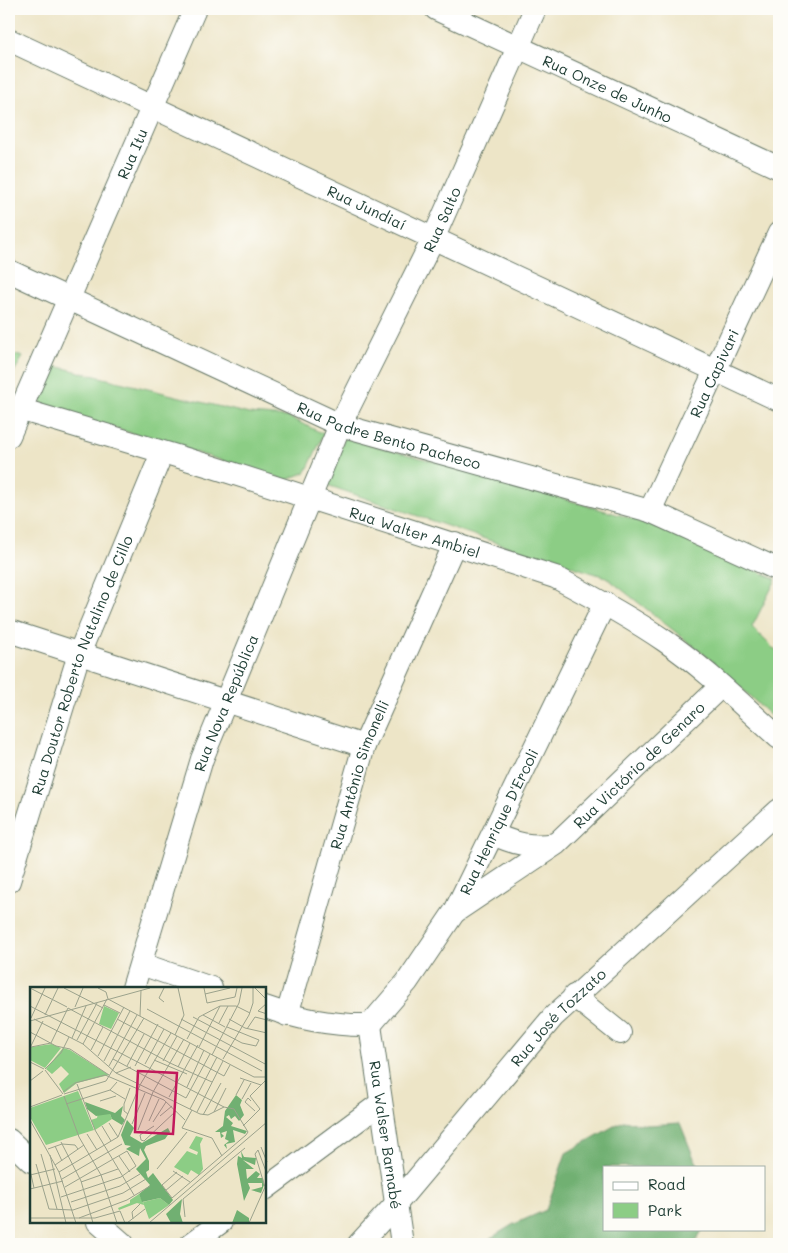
<svg xmlns="http://www.w3.org/2000/svg" width="788" height="1253" font-family="Mali,sans-serif">
<rect width="100%" height="100%" fill="#fdfcf7"/>
<filter id="ink" filterUnits="userSpaceOnUse"><feTurbulence type="fractalNoise" baseFrequency=".02" numOctaves="2"/><feDisplacementMap in="SourceGraphic" scale="10" xChannelSelector="R" yChannelSelector="G"/><feConvolveMatrix kernelMatrix="1 2 1 2 8 2 1 2 1" color-interpolation-filters="sRGB"/></filter>
<filter id="wash" filterUnits="userSpaceOnUse"><feTurbulence type="fractalNoise" baseFrequency=".0096" numOctaves="4" result="noise"/><feDisplacementMap in="SourceGraphic" scale="20" xChannelSelector="R" yChannelSelector="G"/><feGaussianBlur stdDeviation="1.12" result="paint"/><feColorMatrix in="noise" values="0 0 0 0 0 0 0 0 0 0 0 0 0 0 0 0 0 1.4 0 .05"/><feComposite in="paint" operator="in"/></filter>
<g filter="url(#wash)">
<rect width="100%" height="100%" fill="#ede5c7"/>
<g fill="#8ccd85" stroke="#56855c">
<polygon points="9,353 23,357 9,380"/>
<polygon points="47,364 249,414 288,417 324,434 306,472 287,480 44,407 36,394"/>
<polygon points="344,438 436,462 644,522 776,579 752,627 779,654 779,724 716,664 606,577 500,544 327,485"/>
</g>
<polygon fill="#71b072" stroke="#487653" points="623,1121 648,1125 680,1123 694,1158 700,1167 604,1167 604,1229 703,1229 694,1244 481,1244 512,1225 546,1210 566,1153"/>
</g>
<g filter="url(#ink)">
<g fill="none" stroke-linecap="round" stroke-linejoin="round">
<defs>
<g id="minor">
<path id="s1" d="M436 9 779 168"/>
<path id="s2" d="M9 40 779 400"/>
<path id="s3" d="M9 271 340 425 650 511 779 570"/>
<path id="s4" d="M9 406 213 467 555 577C593 597 630 617 665 641 706 669 742 705 779 738"/>
<path id="s5" d="M9 436 195 9"/>
<path id="s6" d="M650 511 779 233"/>
<polyline points="9,631 364,746"/>
<path d="M493 834C515 844 532 848 555 844"/>
<path id="s7" d="M9 881 79 654 162 453"/>
<path id="s8" d="M456 911 556 844 721 686"/>
<polyline points="141,964 211,988"/>
<path id="s9" d="M133 988 202 759 340 425 434 237 535 9"/>
<polyline points="574,996 620,1033"/>
<path d="M265 1007C299 1019 334 1026 370 1025"/>
<path id="s10" d="M287 1015 364 746 455 543"/>
<path id="s11" d="M370 1025 407 982 455 911 605 603"/>
<path id="s12" d="M370 1025 402 1244"/>
<polyline points="9,1140 31,1161"/>
<polyline points="265,1189 381,1103"/>
<polyline points="98,1222 123,1244"/>
<polyline points="191,1244 221,1222"/>
<path id="s13" d="M359 1244 396 1204 553 1017 779 810"/>
</g>
</defs>
<use href="#minor" stroke="#677867" stroke-width="24"/>
<use href="#minor" stroke="#fff" stroke-width="22"/>
</g>
</g>
<g text-anchor="middle" dominant-baseline="central" stroke-width="4.5" stroke-linejoin="round" paint-order="stroke">
<g font-size="15" fill="#1f3d34" stroke="#fdfcf7">
<text stroke="none"><textPath href="#s1" startOffset="189">Rua Onze de Junho</textPath></text>
<text stroke="none"><textPath href="#s5" startOffset="308">Rua Itu</textPath></text>
<text stroke="none"><textPath href="#s2" startOffset="395">Rua Jundiaí</textPath></text>
<text stroke="none"><textPath href="#s9" startOffset="830">Rua Salto</textPath></text>
<text stroke="none"><textPath href="#s6" startOffset="152">Rua Capivari</textPath></text>
<text stroke="none"><textPath href="#s3" startOffset="415">Rua Padre Bento Pacheco</textPath></text>
<text stroke="none"><textPath href="#s4" startOffset="425">Rua Walter Ambiel</textPath></text>
<text stroke="none"><textPath href="#s7" startOffset="228">Rua Doutor Roberto Natalino de Cillo</textPath></text>
<text stroke="none"><textPath href="#s9" startOffset="300">Rua Nova República</textPath></text>
<text stroke="none"><textPath href="#s8" startOffset="235">Rua Victório de Genaro</textPath></text>
<text stroke="none"><textPath href="#s10" startOffset="251">Rua Antônio Simonelli</textPath></text>
<text stroke="none"><textPath href="#s11" startOffset="242">Rua Henrique D'Ercoli</textPath></text>
<text stroke="none"><textPath href="#s13" startOffset="302">Rua José Tozzato</textPath></text>
<text stroke="none"><textPath href="#s12" startOffset="111">Rua Walser Barnabé</textPath></text>
</g>
</g>
<g transform="translate(30 987)">
<rect width="236" height="236" fill="#ede5c7"/>
<path d="M74 19 89 26 81 42 69 37ZM22 57 31 61 15 81 0 73 1 60ZM33 61 40 63 79 88 47 96 34 106 29 97 39 87 31 79 22 87 16 82ZM48 104 64 143 16 158 0 130V121ZM68 126 80 127 82 132 65 143 61 133 67 131ZM166 149 173 151 170 157 173 182 169 188 161 183 158 188 144 180 157 164 167 168 168 165 159 161ZM109 207 114 218 113 215 130 211 139 218 119 232 114 218 107 216 89 223 88 221 100 216V213Z" fill="#8ccd85"/>
<path d="M206 108 212 113 210 118 214 128 209 134 205 129 201 132 199 128 196 130 203 136 201 139 217 144 215 147 203 143 205 155 196 157 197 162 194 158 199 154 195 152 197 144 191 146 194 149 191 151 190 145H185L193 139 195 124ZM55 115 85 126 93 119 91 129 95 133 92 138 82 132 80 127 66 129 57 122ZM97 133 104 141 100 149 112 156 138 141 140 145 135 152 116 159 114 163 119 174V183L116 185 118 191 123 186 143 213 139 218 130 211 112 215 109 207 120 198 106 182 116 172 110 161 109 169 96 162 101 159 95 158 91 148ZM211 164 214 170 226 171 225 178 213 173 224 182H216L217 192 226 184 230 187 227 191H233L234 198 231 206 221 203 232 200V196H218L220 201 214 214 207 177 208 169 212 171ZM152 212 150 227 153 236H141L136 227ZM207 223 219 231V236H202Z" fill="#71b072"/>
<path fill="none" stroke="#9ba28c" stroke-width="1" d="M0 1 37 20M34 1 73 21M68 1 76 5 78 12 203 79 224 90H237M174 1 177 16 205 10 207 1M225 1 237 13M175 7 200 1M134 15 129 11 134 1M237 16 228 24 237 27M74 18 90 26M0 19 194 120M45 20 53 1M117 22 232 84M15 28 28 1M173 28 195 40M110 29 111 3M163 30 212 56 226 59 229 53 197 40M1 31 15 1M4 32 53 57 86 86 170 127 178 128 194 120 204 122 218 145 216 148 142 211 132 198 147 185M87 32 194 89 200 78M151 32 237 78M199 32 215 41 237 46M0 34 120 1M189 36 198 19M217 42 225 30 237 33M0 45 26 59 40 62 79 88M145 48 154 28 148 1M42 51 56 19M157 52 169 30 190 19H206L220 26M47 53 67 16M21 56 38 21 140 76 182 95M53 57 77 12M1 60 21 56M169 60 190 19M0 61 13 34M61 63 73 40M182 68 209 16 212 1M68 69 94 20M83 72 156 111M193 72 219 28 223 16V1M124 73 157 87M74 74 100 24M133 74 147 49M0 75 14 82M115 77 134 42M79 79 107 28M97 79 114 47M105 79 128 37M148 80 160 56M15 82 31 66 39 50M15 83 33 107M86 86 101 80M210 91 231 98M0 94 13 84M47 97 65 143 104 208M157 100 174 63M80 103 95 112M33 105 45 96 75 88 134 113 155 133M34 107 76 94 114 31M206 108 214 93M34 109 49 150 71 188 87 236M139 110 168 58M156 111 180 67M212 112 221 96M70 114 86 109M221 114 218 111 215 115 225 124M36 117 80 103 87 95M0 120 32 108M160 122 187 70M162 123 152 141 182 151 192 169M167 125 193 74M184 125 196 101M98 127 94 124V117L100 101M173 128 191 96M130 129 142 119M0 133 29 185 46 236M119 134 129 112M123 135 136 115M79 136 88 150M102 137 115 106M72 139 81 154M124 139 110 148 111 153 114 154 146 124M213 139 230 122 220 109 237 92M108 143 123 105 154 52M57 147 67 163M88 150 110 98 141 46M31 155 51 194 63 236M25 159 32 174M231 160 237 175M18 162 32 157 45 158 48 162M228 163 237 187M11 167 27 222M20 168 36 236M89 169 100 185M6 177 19 222 43 223 93 206 116 192M25 178 54 158M127 182 157 145M0 183 4 201M143 184 160 195M29 185 88 150M0 188 25 182M32 192 92 157M51 195 88 182M0 202 33 194M135 204 153 189M31 210 91 190 106 179 97 164 35 200M41 215 90 199 110 187M155 230 153 212 215 161M0 231H65L90 224 95 236M49 231 97 213 120 199M103 232 102 225 110 217M97 236 115 222M119 236 237 135M219 236 235 200 225 167 228 163"/>
<path fill="#c2185b" fill-opacity="0.15" stroke="#c2185b" stroke-width="2.5" d="M108 84 147 86 143 147 105 145Z"/>
<rect width="236" height="236" fill="none" stroke="#1f3d34" stroke-width="2.5"/>
</g>
<rect width="788" height="1253" fill="none" stroke="#fdfcf7" stroke-width="30"/>
<rect x="603" y="1166" width="162" height="65" fill="#fdfcf7" stroke="#a4b0a9"/>
<rect x="613" y="1182" width="25" height="8" fill="#ffffff" stroke="#a4b0a9"/>
<text x="648" y="1190" font-size="15" fill="#1f3d34">Road</text>
<rect x="613" y="1203" width="25" height="15" fill="#8ccd85" stroke="#a4b0a9"/>
<text x="648" y="1216" font-size="15" fill="#1f3d34">Park</text>
</svg>
